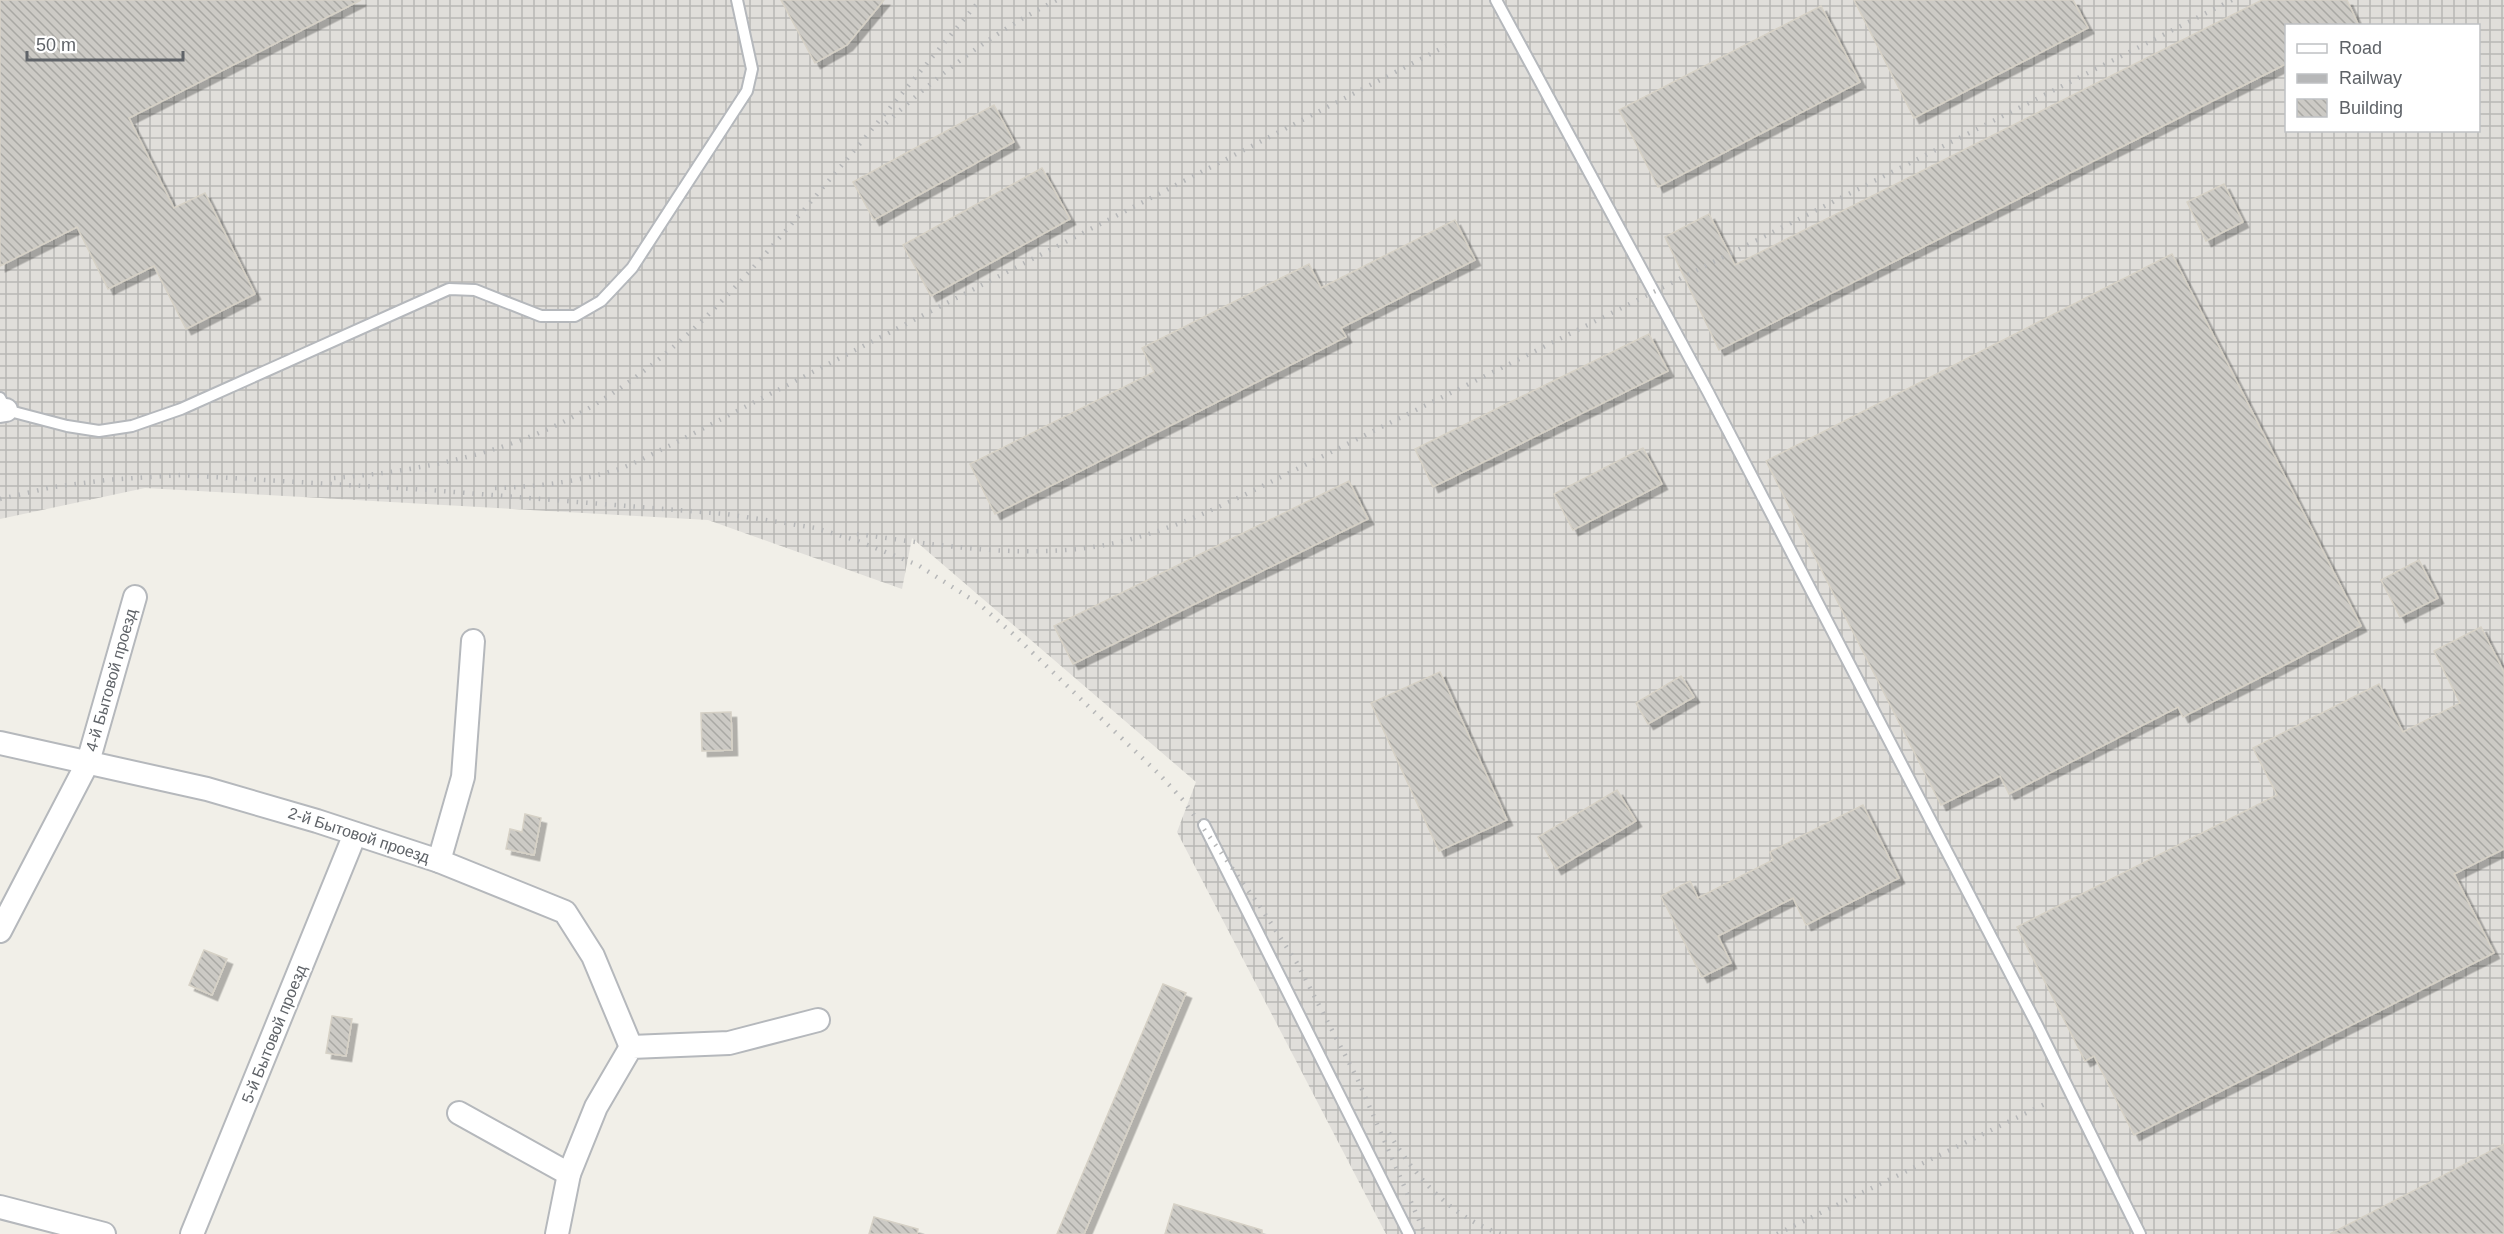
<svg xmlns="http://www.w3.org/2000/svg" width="2504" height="1234" font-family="Helvetica,sans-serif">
<defs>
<pattern id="industrial-grid" width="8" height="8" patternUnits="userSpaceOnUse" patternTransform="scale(1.5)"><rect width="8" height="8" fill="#e0deda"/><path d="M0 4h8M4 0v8" fill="none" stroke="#b9b8b5"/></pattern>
<pattern id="building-back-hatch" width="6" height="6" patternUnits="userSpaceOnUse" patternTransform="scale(1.5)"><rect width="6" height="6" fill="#cccac5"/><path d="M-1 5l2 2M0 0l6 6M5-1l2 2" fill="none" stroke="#a9a8a4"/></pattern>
<filter id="shadow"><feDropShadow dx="5.5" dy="5.5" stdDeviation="0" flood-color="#0004"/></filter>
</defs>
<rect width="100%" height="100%" fill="#f1efe8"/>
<path fill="url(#industrial-grid)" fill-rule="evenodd" d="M0 0H2504V1234H1386L1177 832 1196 782 912 538 902 589 708 520 145 488 0 519ZM2286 26H2478V130H2286Z"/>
<g fill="url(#building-back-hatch)" stroke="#d6d1c6" stroke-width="1.5" filter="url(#shadow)">
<polygon points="0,0 361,0 129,118 174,208 205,193 255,294 186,329 154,266 108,289 77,227 0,266"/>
<polygon points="781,0 884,0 847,45 815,63"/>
<polygon points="1854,0 2073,0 2088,28 1914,118"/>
<polygon points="2262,0 2347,0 2359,26 2286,26 2286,64 1719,350 1665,237 1709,214 1735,265"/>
<polygon points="1821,6 1860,82 1658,187 1619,110"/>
<polygon points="994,105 1014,142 874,220 853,182"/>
<polygon points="1042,168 1070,219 931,296 903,245"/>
<polygon points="2224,184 2243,222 2206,241 2187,202"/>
<polygon points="1455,220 1475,260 1341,328 1346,337 995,514 970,464 1154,372 1142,348 1309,264 1321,288"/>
<polygon points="2172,254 2361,626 2183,717 2178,707 2009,794 2000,776 1941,805 1766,461"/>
<polygon points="1649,334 1668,371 1433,487 1415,449"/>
<polygon points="1643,448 1662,484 1573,530 1554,494"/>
<polygon points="1349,481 1368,519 1073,664 1054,626"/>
<polygon points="2419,560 2438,598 2400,617 2381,580"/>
<polygon points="2481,627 2504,672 2504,849 2454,874 2494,953 2134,1135 2094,1056 2085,1061 2017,927 2277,795 2253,748 2379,684 2403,732 2460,703 2434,651"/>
<polygon points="1440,672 1507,820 1439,851 1371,703"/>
<polygon points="1681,676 1694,697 1648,724 1636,703"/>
<polygon points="731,712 732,750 702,751 701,713"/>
<polygon points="1617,790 1636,821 1556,869 1538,837"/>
<polygon points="1863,805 1899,878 1806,925 1793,898 1718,936 1731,963 1702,977 1661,896 1690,881 1698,898 1773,860 1770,852"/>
<polygon points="525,814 541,818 534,855 506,849 510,829 522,832"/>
<polygon points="204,950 227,959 212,995 189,985"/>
<polygon points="1163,984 1186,993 1084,1234 1057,1234"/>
<polygon points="332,1016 352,1019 346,1056 326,1053"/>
<polygon points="2504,1144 2504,1234 2330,1234"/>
<polygon points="1174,1204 1262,1230 1262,1234 1165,1234"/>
<polygon points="874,1217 918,1229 917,1234 869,1234"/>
</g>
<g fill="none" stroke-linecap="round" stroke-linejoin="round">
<defs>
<g id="lane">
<polyline points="1496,0 1708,392 2037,1025 2140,1234"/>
<polyline points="0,398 6,410 67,426 99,431 132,426 181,409 449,289 475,290 541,316 575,316 601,301 632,268 747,91 752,69 737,0"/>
<polyline points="1204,825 1409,1234"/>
</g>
<g id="street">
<polyline points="0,411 6,410"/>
<polyline points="0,743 207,789 317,821 439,861 565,912 593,956 631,1047"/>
<polyline points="439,861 463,777 473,641"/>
<polyline points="0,931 88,762 135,597"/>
<polyline points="459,1113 569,1174"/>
<polyline points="0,1207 104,1234"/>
<polyline points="192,1234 355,834"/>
<polyline points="557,1234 569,1174 596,1107 631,1047 729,1043 818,1020"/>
</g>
</defs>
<use href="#lane" stroke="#b5b8bc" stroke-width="14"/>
<use href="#street" stroke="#b5b8bc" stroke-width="26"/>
<use href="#lane" stroke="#fff" stroke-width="10"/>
<use href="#street" stroke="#fff" stroke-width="22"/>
<g stroke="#b6b7b8" stroke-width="4.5" stroke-dasharray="1.5 8" stroke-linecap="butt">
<path d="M886 123C938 75 994 31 1057 0"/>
<path d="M334 478C423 471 517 452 594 405 683 351 741 282 808 205 866 137 923 68 980 0"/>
<path d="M495 488C536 487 576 482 616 470 635 464 653 453 671 445L1446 46"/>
<polyline points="0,499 53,487 106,480 181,475 430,490 726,514 779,522 815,528 855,540 918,565 979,604 1012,633 1159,774 1183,800 1261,908 1297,963 1357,1078 1425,1234"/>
<path d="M857 534C939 545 1023 560 1105 545 1174 532 1238 498 1301 467 1359 438 1418 409 1477 380 1729 255 1981 127 2232 0"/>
<path d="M1389 1133C1415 1177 1451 1217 1501 1234"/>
<polyline points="1777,1234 2049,1102"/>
</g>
</g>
<g text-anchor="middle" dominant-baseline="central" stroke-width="4.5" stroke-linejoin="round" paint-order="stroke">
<g font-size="16" fill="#5f6368" stroke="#fff">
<text transform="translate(111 680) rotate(-74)">4-й Бытовой проезд</text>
<text transform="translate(359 835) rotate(18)">2-й Бытовой проезд</text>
<text transform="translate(274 1034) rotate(-68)">5-й Бытовой проезд</text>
</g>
</g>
<rect x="2285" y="24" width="195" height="108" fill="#ffffff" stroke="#bfc1c3" stroke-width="1.5"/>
<rect x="2297" y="44" width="30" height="9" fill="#ffffff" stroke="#bfc1c3" stroke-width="1.5"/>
<text x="2339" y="54" font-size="18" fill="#5f6368">Road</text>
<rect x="2297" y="74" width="30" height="9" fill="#b6b7b8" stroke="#bfc1c3" stroke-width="1.5"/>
<text x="2339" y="84" font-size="18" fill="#5f6368">Railway</text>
<rect x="2297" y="99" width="30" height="18" fill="url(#building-back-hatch)" stroke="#bfc1c3" stroke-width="1.5"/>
<text x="2339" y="114" font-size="18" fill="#5f6368">Building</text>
<path d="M27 51v9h156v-9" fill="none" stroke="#5f6368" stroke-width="3"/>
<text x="36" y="51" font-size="18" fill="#5f6368" stroke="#ffffff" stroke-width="4.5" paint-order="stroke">50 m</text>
</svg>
